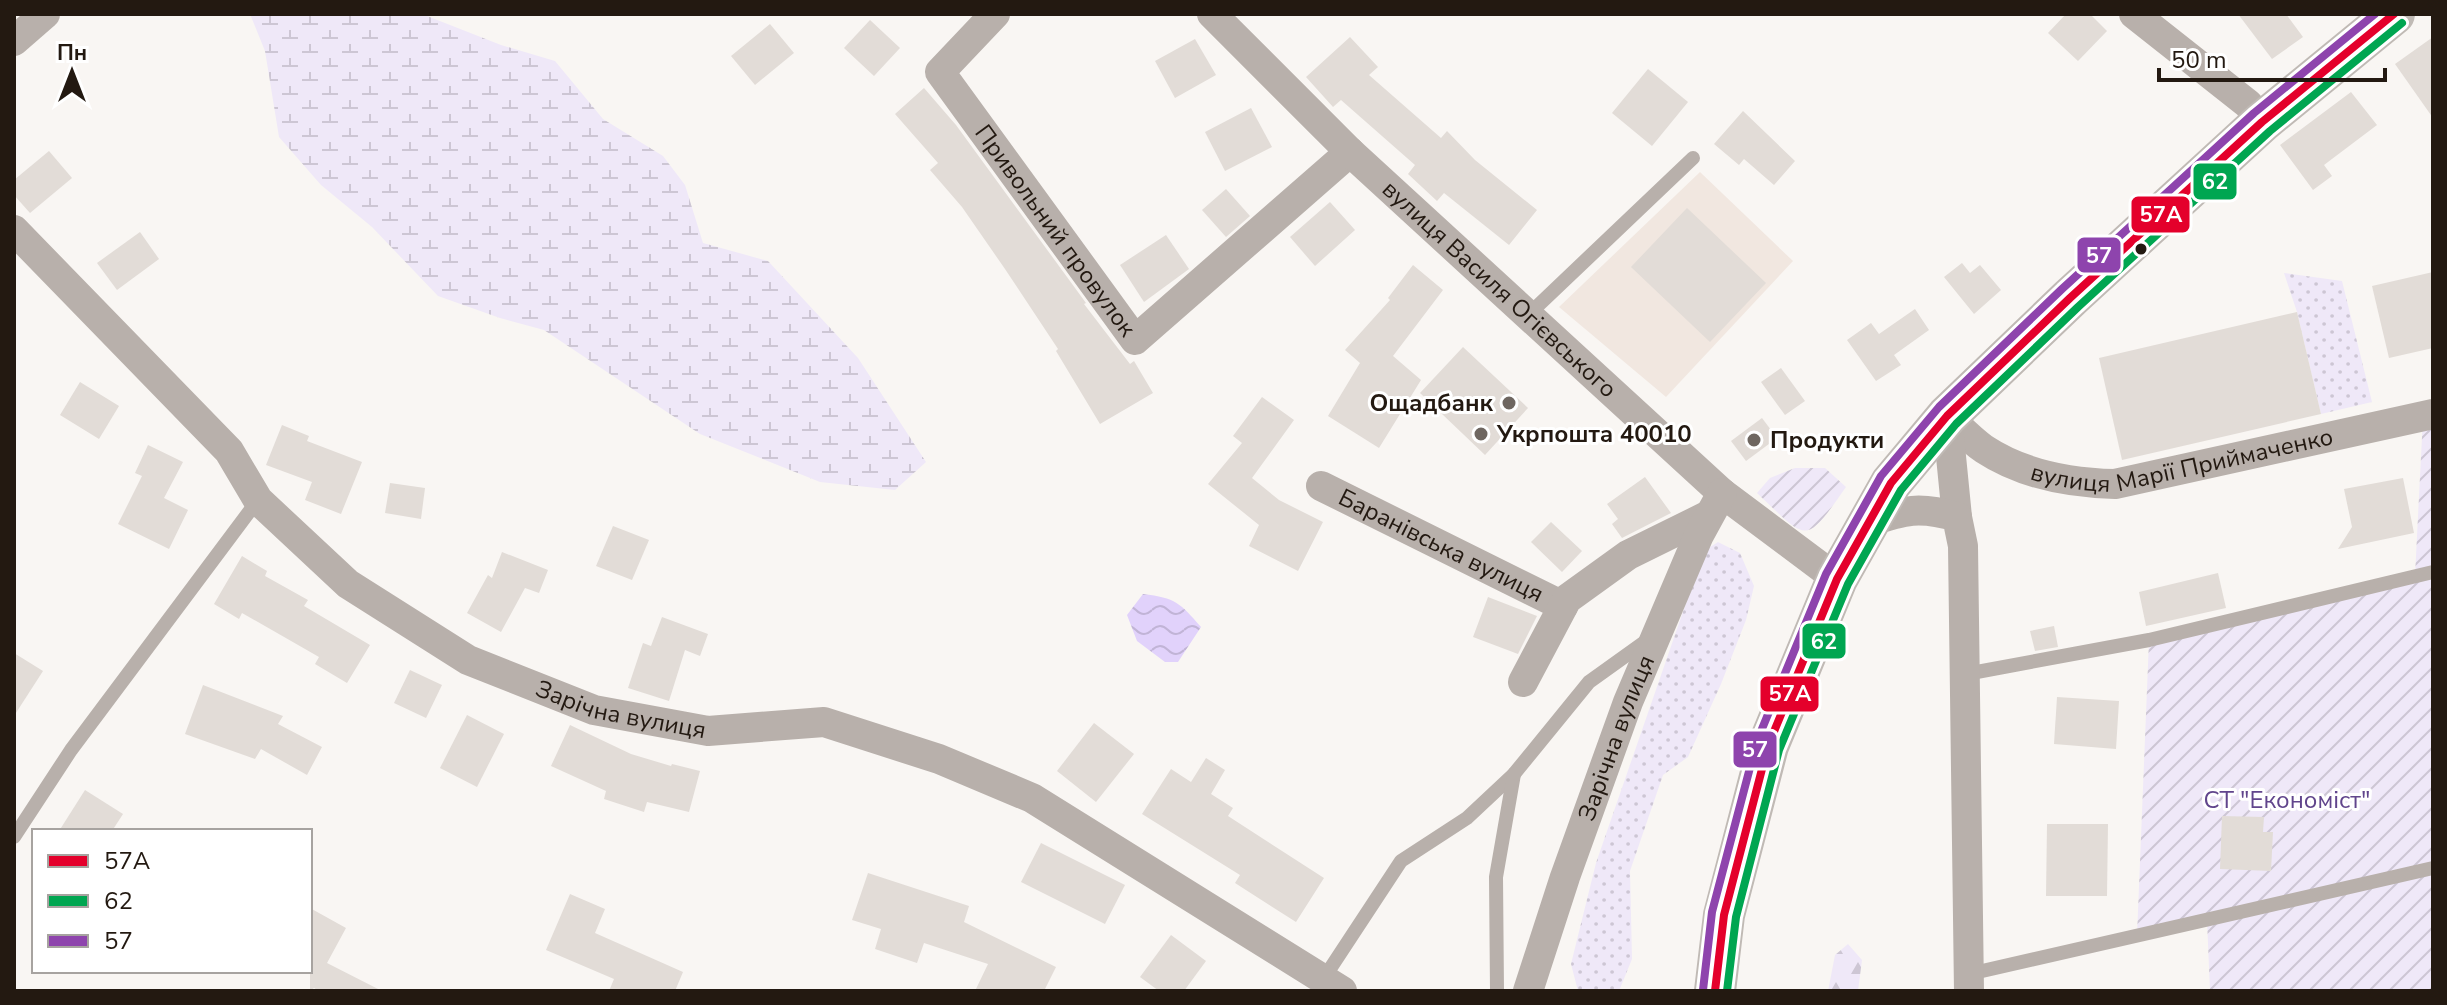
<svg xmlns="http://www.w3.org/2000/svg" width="2447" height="1005" font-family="'Nunito Sans',sans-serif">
<defs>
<pattern id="grass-dots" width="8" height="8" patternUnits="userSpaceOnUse" patternTransform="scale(2)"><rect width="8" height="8" fill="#efe8f8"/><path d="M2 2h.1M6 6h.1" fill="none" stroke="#cdc6d4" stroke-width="1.8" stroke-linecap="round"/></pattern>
<pattern id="forest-firs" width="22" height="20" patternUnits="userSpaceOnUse" patternTransform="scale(2)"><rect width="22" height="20" fill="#efe8f8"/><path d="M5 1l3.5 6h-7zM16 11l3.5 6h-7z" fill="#cdc6d4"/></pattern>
<pattern id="wetland-marsh" width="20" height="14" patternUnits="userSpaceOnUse" patternTransform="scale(2)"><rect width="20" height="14" fill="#efe8f8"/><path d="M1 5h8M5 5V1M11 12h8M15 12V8" fill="none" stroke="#cdc6d4"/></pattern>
<pattern id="garden-furrows" width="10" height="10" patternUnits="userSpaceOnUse" patternTransform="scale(2)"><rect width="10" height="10" fill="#efe8f8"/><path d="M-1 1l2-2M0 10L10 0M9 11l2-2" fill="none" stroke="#cdc6d4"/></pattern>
<pattern id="water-waves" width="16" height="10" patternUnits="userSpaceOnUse" patternTransform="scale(2)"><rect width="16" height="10" fill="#e1d2fb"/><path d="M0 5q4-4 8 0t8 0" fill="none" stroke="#c1b4d6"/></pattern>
</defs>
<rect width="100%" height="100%" fill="#f9f6f3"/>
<polygon fill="#f1e7e0" points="1700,172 1793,261 1666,397 1559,307"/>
<g fill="url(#grass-dots)">
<polygon points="2284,273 2342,281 2372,402 2321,414 2297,312"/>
<polygon points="1718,542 1740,553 1754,586 1746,620 1721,684 1688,757 1663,775 1630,871 1632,959 1619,991 1578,991 1571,964 1596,863 1704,551"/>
</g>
<polygon fill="url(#forest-firs)" points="1848,944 1862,960 1858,991 1828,991 1835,955"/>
<polygon fill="url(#wetland-marsh)" points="250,14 422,14 501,45 555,61 603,119 663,156 685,185 703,243 768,261 858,358 926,462 895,490 820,482 700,434 544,330 500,318 438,296 372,227 321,185 279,137 265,51"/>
<g fill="url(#garden-furrows)">
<polygon points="2433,414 2433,991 2210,991 2207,920 2137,936 2149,640 2415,576 2423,417"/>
<path d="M1795 468H1825L1846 487C1804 547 1808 541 1757 493L1770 478Z"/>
</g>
<path fill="url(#water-waves)" d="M1143 594C1176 598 1180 603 1201 627L1178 662H1165L1137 641 1127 615Z"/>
<g fill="#e2dcd7">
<polygon points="2066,14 2090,14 2107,31 2078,61 2048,33"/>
<polygon points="2238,14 2286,14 2303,37 2272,59"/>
<polygon points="870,20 900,48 874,76 844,48"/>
<polygon points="770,24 794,53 755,85 731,56"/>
<polygon points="1350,37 1378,67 1369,75 1441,138 1447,131 1475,160 1537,210 1509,245 1444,193 1437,201 1408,174 1415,165 1341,100 1333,107 1306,77"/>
<polygon points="2433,37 2433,118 2395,64"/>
<polygon points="1195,39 1216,75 1175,98 1155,61"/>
<polygon points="1648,69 1688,102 1652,146 1612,113"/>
<polygon points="924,88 956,125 1086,303 1084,304 1130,364 1134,361 1153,393 1100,424 1056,351 1058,349 1005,269 962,207 930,170 938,163 895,114"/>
<polygon points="2351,92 2377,125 2324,165 2332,176 2313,190 2280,145"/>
<polygon points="1251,108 1272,147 1225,171 1205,132"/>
<polygon points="1743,111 1795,161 1774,185 1744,159 1739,165 1714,144"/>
<polygon points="49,151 72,178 30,213 14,195 14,180"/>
<polygon points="1226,189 1250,216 1226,237 1202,210"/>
<polygon points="1330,202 1355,230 1315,266 1290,237"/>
<polygon points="1687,208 1766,283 1710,342 1631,267"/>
<polygon points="140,232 159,259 117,290 97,263"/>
<polygon points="1166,235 1189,269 1144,302 1120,265"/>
<polygon points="1962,263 1970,273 1980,265 2001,290 1974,314 1944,277"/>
<polygon points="1413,265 1443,290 1393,356 1421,380 1379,448 1328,416 1360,363 1345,350 1390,300 1388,298"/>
<polygon points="2433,272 2433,348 2389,358 2372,286"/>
<polygon points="1915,309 1929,330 1894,355 1901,365 1876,381 1847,340 1871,323 1879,334"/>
<polygon points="2297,312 2321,414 2122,460 2099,358"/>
<polygon points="1463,347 1528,408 1485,455 1420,393"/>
<polygon points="1781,368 1805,401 1785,415 1761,382"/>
<polygon points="80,382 119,406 99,439 60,415"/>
<polygon points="1262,397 1294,420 1252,478 1279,500 1323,522 1298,571 1249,546 1259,525 1208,484 1242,443 1233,436"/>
<polygon points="1762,418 1777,438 1746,461 1731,441"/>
<polygon points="282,425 309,436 307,441 362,462 341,514 305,500 312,482 266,465"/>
<polygon points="148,445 183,462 164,498 188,510 169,549 118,524 142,476 135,473"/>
<polygon points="1645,477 1671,513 1622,538 1612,524 1618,519 1607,504"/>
<polygon points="2403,478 2414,533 2338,549 2352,527 2344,489"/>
<polygon points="390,483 425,488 421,519 385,513"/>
<polygon points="1551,522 1582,551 1562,572 1531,542"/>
<polygon points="613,526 649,540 632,580 596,566"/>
<polygon points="502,552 548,570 539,593 525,588 501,632 467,613 488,575 492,578"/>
<polygon points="242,556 267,571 265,576 308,600 304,606 370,645 347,683 315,664 319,657 242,613 239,619 214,604"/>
<polygon points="2218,573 2226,608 2146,626 2139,592"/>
<polygon points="1488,597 1537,616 1518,654 1473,637"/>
<polygon points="662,617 708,634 700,656 685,650 669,701 628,688 643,643 651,646"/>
<polygon points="2054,626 2058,647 2035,651 2030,631"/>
<polygon points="14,653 43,671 14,716"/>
<polygon points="410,670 442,685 426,718 394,703"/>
<polygon points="203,685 283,716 278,724 322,747 307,775 261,749 255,759 185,734"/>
<polygon points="2057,697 2119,701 2116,749 2054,744"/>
<polygon points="467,715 504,734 477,787 440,768"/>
<polygon points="1094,723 1134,754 1096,802 1057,771"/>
<polygon points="570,725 631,754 671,766 672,764 700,771 689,812 647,802 644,812 604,799 606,791 551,766"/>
<polygon points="1206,758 1225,770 1211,794 1233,808 1228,816 1324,878 1296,922 1235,883 1240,875 1142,814 1171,769 1191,782"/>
<polygon points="85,790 123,814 112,831 59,831"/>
<polygon points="2222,816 2264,817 2263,832 2273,832 2271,871 2220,869"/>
<polygon points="2047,824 2108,824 2107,896 2046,896"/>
<polygon points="1041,843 1125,885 1105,924 1021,882"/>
<polygon points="868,873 969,906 964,922 1056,967 1044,991 975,991 988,964 924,943 917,963 875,949 881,929 852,920"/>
<polygon points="570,894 605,909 595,933 683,972 675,991 609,991 614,979 546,950"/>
<polygon points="310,908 346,928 327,963 382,991 319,991 314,988 310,991"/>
<polygon points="1171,935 1206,961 1184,991 1159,991 1140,977"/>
</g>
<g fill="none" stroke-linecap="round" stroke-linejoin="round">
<g stroke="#b8b0ab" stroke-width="14">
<polyline points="1527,316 1693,158"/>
<polyline points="1966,674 2149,640 2433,572"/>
<polyline points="14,837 71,750 258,500"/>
<polyline points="1969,974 2433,868"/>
<polyline points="1324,978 1401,861 1467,818 1514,774 1589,682 1649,639"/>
<polyline points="1497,991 1496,877 1514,774"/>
</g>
<g stroke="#b8b0ab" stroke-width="30">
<path id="s1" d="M995 14 940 72 1135 340 1350 152"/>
<path id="s2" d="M1212 14 1350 152 1722 493 1837 579"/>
<polyline points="2134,14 2248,104 2262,122"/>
<polyline points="14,41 45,14"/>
<path id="s3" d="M14 230 229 451 258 500 348 584 468 660 594 710 708 731 824 722 939 759 1032 798 1342 991"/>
<path id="s4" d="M1947 416C1959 427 1971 440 1984 449 2022 474 2071 483 2115 484L2433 414"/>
<polyline points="1947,416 1957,517"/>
<path id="s5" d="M1321 486 1563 606"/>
<path d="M1869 522C1905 510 1919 506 1957 517L1963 546 1969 991"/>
<polyline points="1523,682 1567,599 1628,555 1709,515"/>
<path id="s6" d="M1528 991 1565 877 1628 702 1699 535 1722 493"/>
</g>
<polyline stroke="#c0bab5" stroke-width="42" points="1715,991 1724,915 1768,746 1837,579 1891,483 1947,416 2070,298 2262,122 2394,14"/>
<defs>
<polyline id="bus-1" points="1715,991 1724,915 1768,746 1837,579 1891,483 1947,416 2070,298 2262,122 2394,14"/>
<polyline id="bus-2" points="1727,991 1736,917 1779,750 1848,584 1901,490 1956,424 2078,307 2270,131 2402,23"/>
<polyline id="bus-3" points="1703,990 1712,912 1757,741 1826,574 1881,476 1939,407 2062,289 2254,113 2375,14"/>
</defs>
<use href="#bus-1" stroke="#fff" stroke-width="14"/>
<use href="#bus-2" stroke="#fff" stroke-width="14"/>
<use href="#bus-3" stroke="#fff" stroke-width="14"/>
<use href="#bus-1" stroke="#e4002b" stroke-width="8"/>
<use href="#bus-2" stroke="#00a651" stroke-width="8"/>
<use href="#bus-3" stroke="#8e44ad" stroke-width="8"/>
</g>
<circle fill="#231911" stroke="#fff" stroke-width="3" cx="2141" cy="249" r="7"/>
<g fill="#6e6660" stroke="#fff" stroke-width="3">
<circle cx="1509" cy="403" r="8"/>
<circle cx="1481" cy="434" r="8"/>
<circle cx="1754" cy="440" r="8"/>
</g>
<g text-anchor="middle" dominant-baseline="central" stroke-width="6" stroke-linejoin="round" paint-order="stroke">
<g font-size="24" fill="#231911" stroke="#fff">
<text stroke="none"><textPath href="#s1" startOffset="276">Привольний провулок</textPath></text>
<text stroke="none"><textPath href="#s2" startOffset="398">вулиця Василя Огієвського</textPath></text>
<text stroke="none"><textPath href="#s4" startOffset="256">вулиця Марії Приймаченко</textPath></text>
<text stroke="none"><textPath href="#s5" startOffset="134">Баранівська вулиця</textPath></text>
<text stroke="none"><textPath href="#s3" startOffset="792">Зарічна вулиця</textPath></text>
<text stroke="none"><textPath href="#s6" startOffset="268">Зарічна вулиця</textPath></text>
</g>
<g font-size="24" font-weight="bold" fill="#231911" stroke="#fff" text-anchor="start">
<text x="1493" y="403" text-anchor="end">Ощадбанк</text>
<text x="1497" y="434">Укрпошта 40010</text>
<text x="1770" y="440">Продукти</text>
</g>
<g font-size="24" fill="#61458c" stroke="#fff">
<text x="2287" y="800">СТ "Економіст"</text>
</g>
</g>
<g stroke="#fff" stroke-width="3">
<rect x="2192" y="162" width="46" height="39" rx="8" fill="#00a651"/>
<rect x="2130" y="195" width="61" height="39" rx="8" fill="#e4002b"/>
<rect x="2076" y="236" width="46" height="38" rx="8" fill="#8e44ad"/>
<rect x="1801" y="622" width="46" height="38" rx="8" fill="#00a651"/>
<rect x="1759" y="675" width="61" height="38" rx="8" fill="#e4002b"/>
<rect x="1732" y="730" width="46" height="39" rx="8" fill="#8e44ad"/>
</g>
<g font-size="22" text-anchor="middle" font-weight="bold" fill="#fff">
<text x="2215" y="189">62</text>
<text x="2161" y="222">57А</text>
<text x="2099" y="263">57</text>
<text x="1824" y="649">62</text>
<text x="1790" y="701">57А</text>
<text x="1755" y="757">57</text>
</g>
<rect width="2447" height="1005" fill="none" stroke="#231911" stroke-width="32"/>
<rect x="32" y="829" width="280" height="144" fill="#ffffff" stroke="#a7a3a0" stroke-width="2"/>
<rect x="48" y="855" width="40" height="12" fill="#e4002b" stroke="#a7a3a0" stroke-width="2"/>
<text x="104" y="869" font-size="24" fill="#231911">57А</text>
<rect x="48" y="895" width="40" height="12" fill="#00a651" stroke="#a7a3a0" stroke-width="2"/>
<text x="104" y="909" font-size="24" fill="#231911">62</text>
<rect x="48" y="935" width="40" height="12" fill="#8e44ad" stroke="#a7a3a0" stroke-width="2"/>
<text x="104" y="949" font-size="24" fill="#231911">57</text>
<g transform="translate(72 72)" stroke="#ffffff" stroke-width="6" paint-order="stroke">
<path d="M0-6L14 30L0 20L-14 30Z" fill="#231911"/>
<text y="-12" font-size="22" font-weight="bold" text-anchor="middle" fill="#231911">Пн</text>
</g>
<path d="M2159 68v12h226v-12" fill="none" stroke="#231911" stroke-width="4"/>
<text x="2171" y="68" font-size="24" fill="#231911" stroke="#ffffff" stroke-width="6" paint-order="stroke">50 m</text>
</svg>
